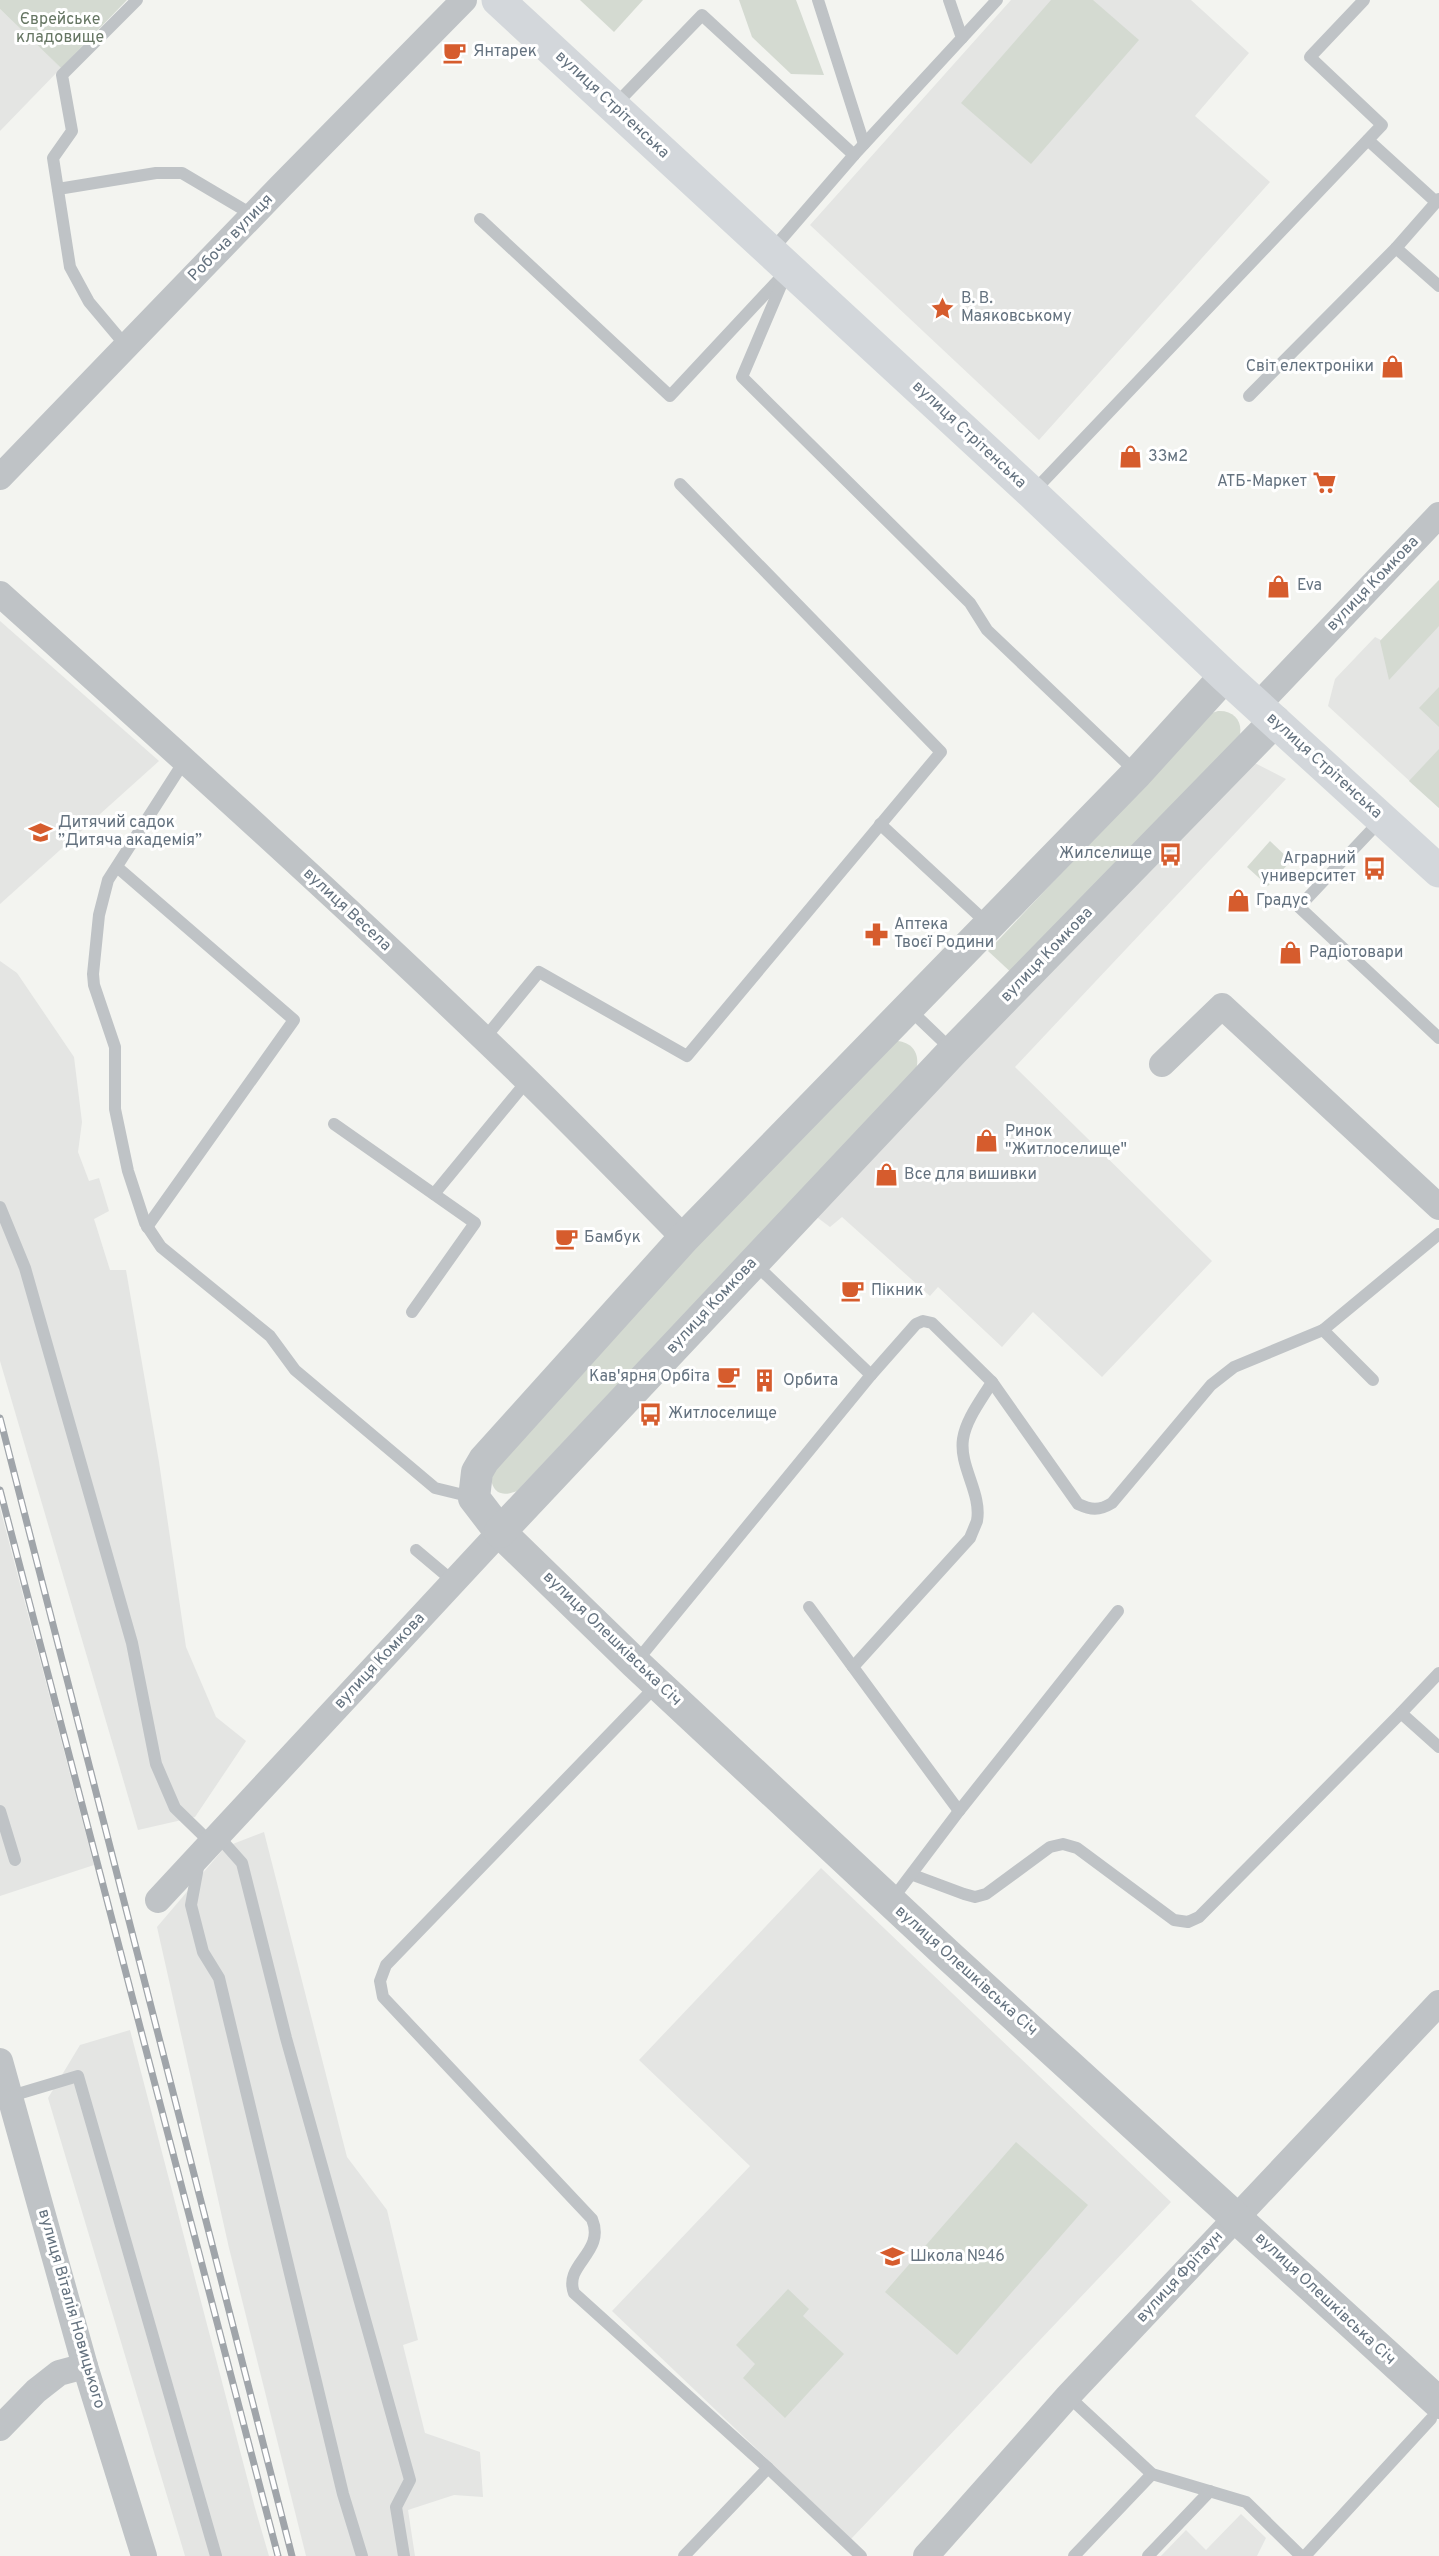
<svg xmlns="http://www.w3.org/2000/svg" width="1439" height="2556" font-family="Overpass,sans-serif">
<rect width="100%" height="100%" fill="#f3f4f0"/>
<g fill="#e4e5e3">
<polygon points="1011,0 1191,0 1249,53 1195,116 1270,182 1039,440 810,225"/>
<polygon points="0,9 61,68 0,131"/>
<polygon points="1439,580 1439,808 1328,706 1335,679 1375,637 1381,640"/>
<polygon points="0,621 159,761 0,904"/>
<polygon points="1245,758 1286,779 1015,1067 1212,1261 1102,1377 1033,1312 1002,1347 938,1287 930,1296 842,1217 830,1227 814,1215"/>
<polygon points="0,961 17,973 74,1057 82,1122 78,1152 89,1181 99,1178 109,1211 94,1219 110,1270 126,1270 159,1462 186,1647 216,1717 246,1741 195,1817 138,1830 0,1361"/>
<polygon points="0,1508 94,1865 0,1896"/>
<polygon points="264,1832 347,2157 387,2210 418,2340 403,2345 425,2433 480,2452 483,2497 454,2495 408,2510 415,2556 306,2556 229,2248 157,1927 225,1847"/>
<polygon points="821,1868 1171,2202 851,2539 612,2311 750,2166 639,2060"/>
<polygon points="130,2030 255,2508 269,2556 185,2556 48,2098 80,2045"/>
<polygon points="1241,2514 1266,2538 1257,2556 1161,2556 1186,2530 1206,2550"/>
</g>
<g fill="#d4dad1">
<polygon points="0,0 127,0 61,68 0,9"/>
<polygon points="580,0 643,0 614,32"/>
<polygon points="739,0 796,0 824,75 791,74 752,37"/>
<polygon points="1051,0 1093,0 1139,40 1031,164 961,103"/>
<polygon points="1439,580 1439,626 1389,680 1380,641"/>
<polygon points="1439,687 1439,727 1419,708"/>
<path d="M1218 711C1235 710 1244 723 1239 738L1015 976 988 951 1212 713Z"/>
<polygon points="1439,749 1439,808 1409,781"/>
<polygon points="1270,841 1291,861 1268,886 1247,867"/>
<path d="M895 1041C911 1041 921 1053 916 1070L517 1491C494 1500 490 1485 490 1466L888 1044Z"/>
<polygon points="1016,2142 1088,2205 957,2355 885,2292"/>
<polygon points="788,2289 809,2309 803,2316 844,2354 785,2418 743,2378 755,2364 736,2345"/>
</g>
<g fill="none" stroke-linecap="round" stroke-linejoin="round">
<g stroke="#bfc3c6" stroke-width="12">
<polyline points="818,0 864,144"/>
<polyline points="962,38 997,0"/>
<polyline points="614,106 702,15 854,155 771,251"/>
<polyline points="1368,140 1436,202"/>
<polyline points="854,155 962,38 949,0"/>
<polyline points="58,189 156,173 182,173 253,215"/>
<polyline points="480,219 670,396 782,276"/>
<polyline points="1396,248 1439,199"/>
<polyline points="788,269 742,377 970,603 987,630 1136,772"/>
<polyline points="126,346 89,302 70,267 53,158 72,131 62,75 137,0"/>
<polyline points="1249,396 1396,248 1439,286"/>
<polyline points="1033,492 1382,125 1310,57 1364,0"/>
<polyline points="185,760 108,880 99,915 93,974 94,985 115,1047 115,1109 128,1171 145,1223 161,1247 270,1336 295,1370 435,1488 472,1497"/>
<polyline points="1380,821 1299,907 1439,1038"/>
<polyline points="880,824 988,924"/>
<polyline points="117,867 294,1020 147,1227"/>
<polyline points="908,1008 952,1050"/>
<polyline points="484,1039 539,972 687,1056 941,752 680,484"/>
<polyline points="334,1124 475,1223 412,1312"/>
<polyline points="434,1194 527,1081"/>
<polyline points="0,1207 25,1268 132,1643 156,1764 175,1808 211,1843"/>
<path d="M754 1263 871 1375 916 1324 923 1321 932 1323 992 1382C982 1399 966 1419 963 1439 959 1467 982 1493 977 1521 975 1526 972 1533 970 1538L853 1667 959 1811"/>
<polyline points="1373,1380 1323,1330 1439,1234"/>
<path d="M992 1382 1078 1504C1091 1510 1099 1511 1112 1503L1211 1385 1234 1367 1323 1330"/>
<polyline points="416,1550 454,1582"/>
<polyline points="809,1607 853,1667"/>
<polyline points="636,1662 871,1375"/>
<path d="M658 1684 386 1965 380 1981 383 1997 592 2219C606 2253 563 2264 574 2293L768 2468 861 2556"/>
<polyline points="1401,1713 1439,1673"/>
<polyline points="0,1811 15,1860"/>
<polyline points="218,1836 242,1863 286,2038 410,2480 396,2507 404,2556"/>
<polyline points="199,1862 191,1905 203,1952 219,1978 343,2494 362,2556"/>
<polyline points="913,1875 964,1894 975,1897 986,1894 1050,1847 1063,1844 1077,1848 1174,1920 1188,1922 1199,1917 1401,1713 1439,1747"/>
<polyline points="891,1901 959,1811 1118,1611"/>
<polyline points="11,2096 78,2076 216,2556"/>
<polyline points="1068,2396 1152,2474 1246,2502 1301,2556"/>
<polyline points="684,2556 768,2468"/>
<polyline points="1074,2556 1152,2474"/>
<polyline points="1148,2556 1210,2491"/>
<polyline points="1305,2556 1431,2419"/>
</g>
<g stroke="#bfc3c6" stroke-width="26">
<polyline points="0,477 280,187 464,0"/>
<path d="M0 594C178 754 356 914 527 1080 580 1132 632 1185 684 1238"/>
<polyline points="1258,705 1439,515"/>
<polyline points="1162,1064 1222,1006 1439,1207"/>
<polyline points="158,1900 500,1532"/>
<polyline points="0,2061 85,2366 144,2556"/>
<polyline points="0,2428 36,2391 59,2373 85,2366"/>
<polyline points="926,2556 1068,2396 1439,2003"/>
</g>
<g stroke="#bfc3c6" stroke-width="32">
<polyline points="1225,676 1137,773 684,1238 484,1460 477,1472 474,1498 500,1532 635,1663 948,1955 1439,2403"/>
<polyline points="500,1532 953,1051 1275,721"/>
</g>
<polyline stroke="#d3d7db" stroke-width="33" points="498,0 1032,493 1225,676 1439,871"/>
<defs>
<g id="rail">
<polyline points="0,1418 292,2556"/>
<polyline points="0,1490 278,2556"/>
</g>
</defs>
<use href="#rail" stroke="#a0a5aa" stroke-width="7"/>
<use href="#rail" stroke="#fff" stroke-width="4.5" stroke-dasharray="14" stroke-linecap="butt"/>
</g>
<defs>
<symbol id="cafe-bare" viewBox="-9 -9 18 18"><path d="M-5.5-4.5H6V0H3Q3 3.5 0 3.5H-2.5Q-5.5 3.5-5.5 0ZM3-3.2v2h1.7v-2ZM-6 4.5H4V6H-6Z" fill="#d65c2d" stroke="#fff" stroke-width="2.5" paint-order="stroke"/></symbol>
<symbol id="sight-bare" viewBox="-9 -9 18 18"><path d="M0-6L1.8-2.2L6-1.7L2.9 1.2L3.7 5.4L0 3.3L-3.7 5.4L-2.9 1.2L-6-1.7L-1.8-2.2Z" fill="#d65c2d" stroke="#fff" stroke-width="2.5" paint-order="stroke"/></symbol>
<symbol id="shop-bare" viewBox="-9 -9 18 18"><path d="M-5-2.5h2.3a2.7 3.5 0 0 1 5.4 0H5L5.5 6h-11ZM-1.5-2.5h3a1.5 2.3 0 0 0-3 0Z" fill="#d65c2d" stroke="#fff" stroke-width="2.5" paint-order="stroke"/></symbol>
<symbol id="supermarket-bare" viewBox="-9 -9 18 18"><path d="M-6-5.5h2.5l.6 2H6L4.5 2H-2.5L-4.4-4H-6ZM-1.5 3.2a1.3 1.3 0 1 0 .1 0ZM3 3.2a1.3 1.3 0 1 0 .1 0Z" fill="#d65c2d" stroke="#fff" stroke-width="2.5" paint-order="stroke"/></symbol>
<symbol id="school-bare" viewBox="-9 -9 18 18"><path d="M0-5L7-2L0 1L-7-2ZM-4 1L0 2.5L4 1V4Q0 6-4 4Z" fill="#d65c2d" stroke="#fff" stroke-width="2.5" paint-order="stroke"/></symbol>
<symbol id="bus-bare" viewBox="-9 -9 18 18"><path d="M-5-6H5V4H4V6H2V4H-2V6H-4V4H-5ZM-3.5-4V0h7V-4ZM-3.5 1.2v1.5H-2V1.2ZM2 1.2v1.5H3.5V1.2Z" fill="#d65c2d" stroke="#fff" stroke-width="2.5" paint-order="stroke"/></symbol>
<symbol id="pharmacy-bare" viewBox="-9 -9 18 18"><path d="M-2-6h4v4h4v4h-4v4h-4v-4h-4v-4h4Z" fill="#d65c2d" stroke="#fff" stroke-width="2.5" paint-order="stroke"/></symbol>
<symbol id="building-bare" viewBox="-9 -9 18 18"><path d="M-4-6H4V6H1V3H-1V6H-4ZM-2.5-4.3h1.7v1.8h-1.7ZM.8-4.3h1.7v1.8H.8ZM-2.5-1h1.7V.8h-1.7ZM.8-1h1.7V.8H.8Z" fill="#d65c2d" stroke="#fff" stroke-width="2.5" paint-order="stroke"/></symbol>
</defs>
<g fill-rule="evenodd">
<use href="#cafe-bare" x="438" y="36" width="33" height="33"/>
<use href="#sight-bare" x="926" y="292" width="33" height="33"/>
<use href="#shop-bare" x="1376" y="350" width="33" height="33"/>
<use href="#shop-bare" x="1114" y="440" width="33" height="33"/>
<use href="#supermarket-bare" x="1308" y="466" width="33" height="33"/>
<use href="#shop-bare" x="1262" y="570" width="33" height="33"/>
<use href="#school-bare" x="24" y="816" width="33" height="33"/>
<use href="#bus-bare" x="1154" y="838" width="33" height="33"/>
<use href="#bus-bare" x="1358" y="852" width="33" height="33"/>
<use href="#shop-bare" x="1222" y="884" width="33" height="33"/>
<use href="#pharmacy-bare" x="860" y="918" width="33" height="33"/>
<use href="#shop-bare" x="1274" y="936" width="33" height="33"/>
<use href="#shop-bare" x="970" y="1124" width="33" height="33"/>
<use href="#shop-bare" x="870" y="1158" width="33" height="33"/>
<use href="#cafe-bare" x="550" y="1222" width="33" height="33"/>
<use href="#cafe-bare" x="836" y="1274" width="33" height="33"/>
<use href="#cafe-bare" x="712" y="1360" width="33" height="33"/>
<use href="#building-bare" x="748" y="1364" width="33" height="33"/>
<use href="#bus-bare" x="634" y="1398" width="33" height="33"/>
<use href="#school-bare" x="876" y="2240" width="33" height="33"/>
</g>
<g text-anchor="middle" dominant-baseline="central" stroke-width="6" stroke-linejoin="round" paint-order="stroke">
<g font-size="16" fill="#667663" stroke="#fff">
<text x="60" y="20">Єврейське<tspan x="60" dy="18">кладовище</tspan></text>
</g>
<g font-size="16" fill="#64727f" stroke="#fff" text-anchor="start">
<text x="473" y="52">Янтарек</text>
<text x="961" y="299">В. В.<tspan x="961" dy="18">Маяковському</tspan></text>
<text x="1374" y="367" text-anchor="end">Світ електроніки</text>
<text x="1148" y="457">33м2</text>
<text x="1307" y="482" text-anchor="end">АТБ-Маркет</text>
<text x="1297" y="586">Eva</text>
<text x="58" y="823">Дитячий садок<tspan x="58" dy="18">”Дитяча академія”</tspan></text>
<text x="1152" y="854" text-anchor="end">Жилселище</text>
<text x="1356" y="859" text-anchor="end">Аграрний<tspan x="1356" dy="18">университет</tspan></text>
<text x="1256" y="901">Градус</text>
<text x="894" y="925">Аптека<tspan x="894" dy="18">Твоєї Родини</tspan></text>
<text x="1309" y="953">Радіотовари</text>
<text x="1005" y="1132">Ринок<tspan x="1005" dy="18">"Житлоселище"</tspan></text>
<text x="904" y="1175">Все для вишивки</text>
<text x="584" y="1238">Бамбук</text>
<text x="871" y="1291">Пікник</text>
<text x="710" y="1377" text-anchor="end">Кав'ярня Орбіта</text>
<text x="783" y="1381">Орбита</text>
<text x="668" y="1414">Житлоселище</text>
<text x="910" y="2257">Школа №46</text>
</g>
<g font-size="16" fill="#64727f" stroke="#fff">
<text transform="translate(612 105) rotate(43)">вулиця Стрітенська</text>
<text transform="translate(231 238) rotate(-46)">Робоча вулиця</text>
<text transform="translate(969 435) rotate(43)">вулиця Стрітенська</text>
<text transform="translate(1373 584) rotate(-46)">вулиця Комкова</text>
<text transform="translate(1324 766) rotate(42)">вулиця Стрітенська</text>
<text transform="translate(347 910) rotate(43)">вулиця Весела</text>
<text transform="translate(1047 955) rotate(-46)">вулиця Комкова</text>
<text transform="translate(712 1306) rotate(-47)">вулиця Комкова</text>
<text transform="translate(612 1639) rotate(44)">вулиця Олешківська Січ</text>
<text transform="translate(380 1661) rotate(-47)">вулиця Комкова</text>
<text transform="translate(966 1971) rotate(42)">вулиця Олешківська Січ</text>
<text transform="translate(1180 2277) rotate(-47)">вулиця Фрітаун</text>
<text transform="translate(1325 2299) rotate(43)">вулиця Олешківська Січ</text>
<text transform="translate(71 2309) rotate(74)">вулиця Віталія Новицького</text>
</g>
</g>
</svg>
